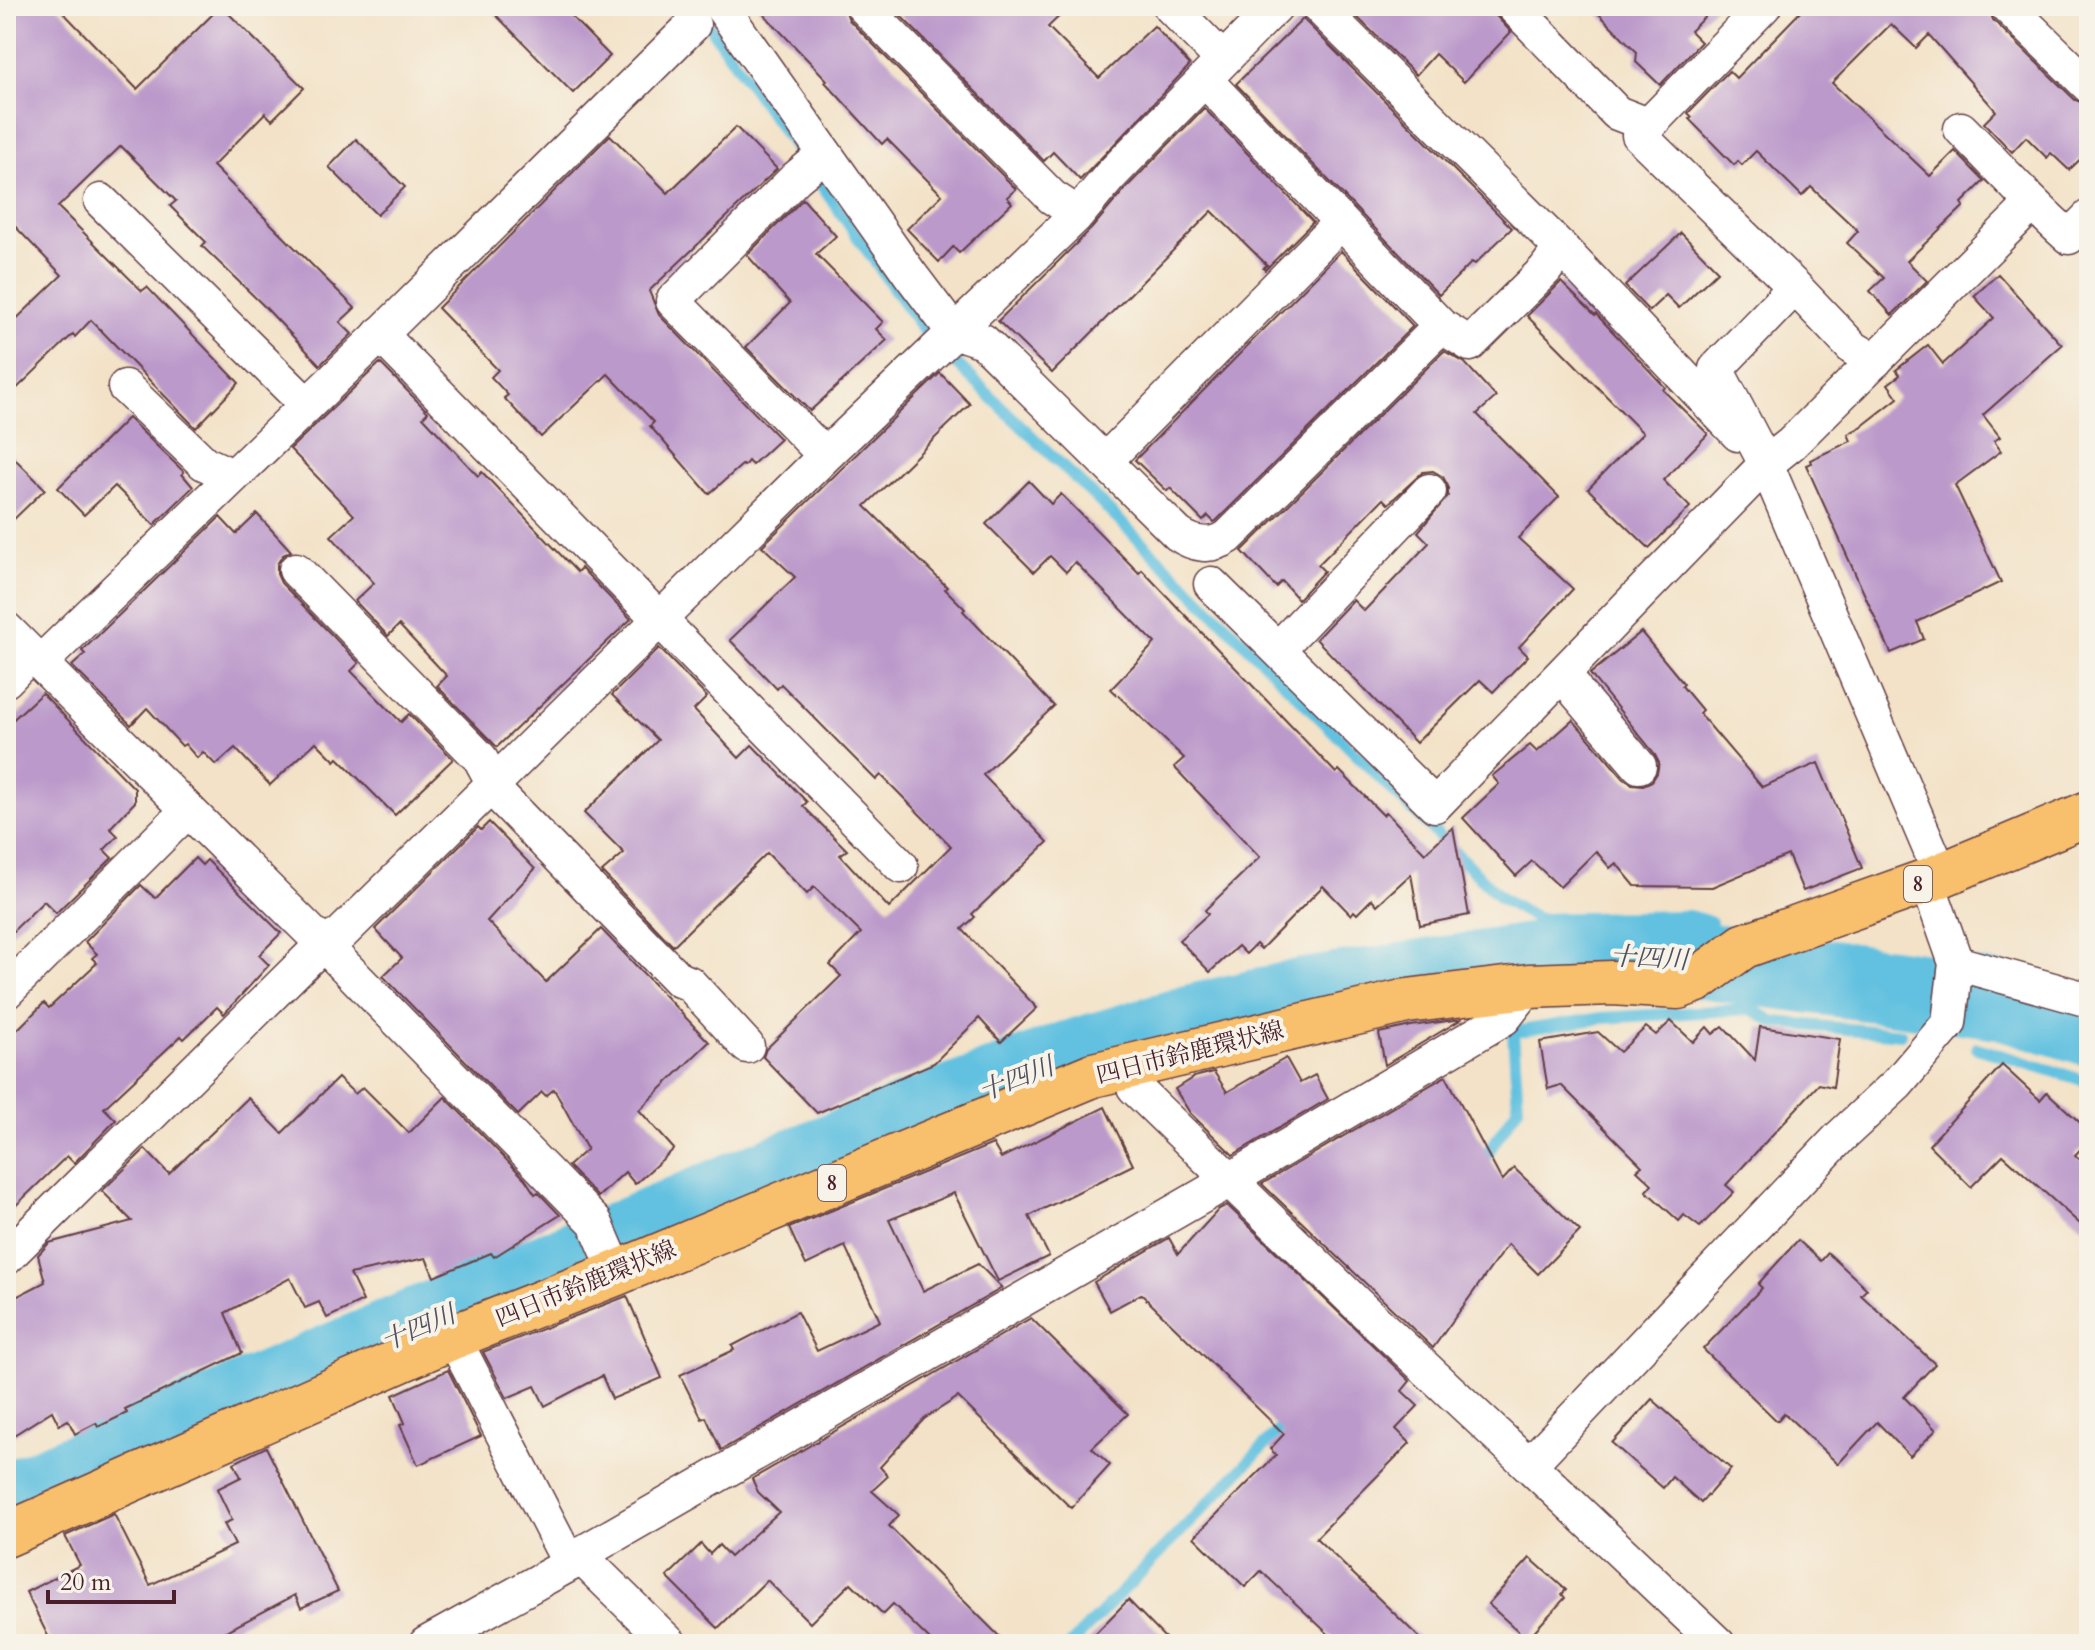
<svg xmlns="http://www.w3.org/2000/svg" width="2095" height="1650" font-family="Cardo,'Noto Serif JP',serif">
<rect width="100%" height="100%" fill="#f7f3e8"/>
<filter id="ink" filterUnits="userSpaceOnUse"><feTurbulence type="fractalNoise" baseFrequency=".0125" numOctaves="2"/><feDisplacementMap in="SourceGraphic" scale="16" xChannelSelector="R" yChannelSelector="G"/><feConvolveMatrix kernelMatrix="1 2 1 2 8 2 1 2 1" color-interpolation-filters="sRGB"/></filter>
<filter id="wash" filterUnits="userSpaceOnUse"><feTurbulence type="fractalNoise" baseFrequency=".006" numOctaves="4" result="noise"/><feDisplacementMap in="SourceGraphic" scale="32" xChannelSelector="R" yChannelSelector="G"/><feGaussianBlur stdDeviation="1.8" result="paint"/><feColorMatrix in="noise" values="0 0 0 0 0 0 0 0 0 0 0 0 0 0 0 0 0 1.4 0 .05"/><feComposite in="paint" operator="in"/></filter>
<g filter="url(#wash)">
<rect width="100%" height="100%" fill="#f3e2c7"/>
<g fill="none" stroke-linecap="round" stroke-linejoin="round">
<g stroke="#62c1e0" stroke-width="12">
<polyline points="695,6 926,334 1194,593 1502,899 1537,919 1689,916 1711,922"/>
<polyline points="1801,962 1841,980"/>
<polyline points="1977,1048 2089,1082"/>
<polyline points="1479,1166 1518,1107 1513,1032 1602,1018 1751,1009 1774,1022 1901,1034"/>
<polyline points="1071,1644 1289,1420"/>
</g>
<polyline stroke="#62c1e0" stroke-width="76" points="6,1501 752,1183 935,1110 1071,1058 1197,1021 1304,996 1530,961 1636,952 2001,1001 2089,1028"/>
</g>
<g id="blocks">
<g fill="#bb99ca">
<polygon points="6,6 57,6 137,89 221,6 304,88 272,120 265,113 213,166 355,308 340,322 352,334 320,365 265,307 202,246 206,242 170,206 176,201 121,146 58,207 142,291 147,287 239,383 196,428 91,320 75,337 73,334 6,399 6,329 62,275 6,217"/>
<polygon points="487,6 561,6 610,56 573,93"/>
<polygon points="756,6 844,6 849,20 1016,189 1007,197 1012,203 959,253 953,247 939,262 907,229 942,195 887,139 882,144 825,82 827,80"/>
<polygon points="891,6 1070,6 1048,27 1099,78 1154,26 1190,65 1080,180 1053,152 1044,161"/>
<polygon points="1346,6 1487,6 1511,32 1464,82 1435,54 1416,75"/>
<polygon points="1591,6 1716,6 1690,31 1701,42 1660,85 1636,62 1637,52"/>
<polygon points="1806,6 1988,6 1993,20 2075,100 2089,105 2089,151 2069,170 2051,153 2047,158 2026,137 2012,152 1984,123 1996,111 1929,35 1916,48 1891,24 1832,83 1930,176 1955,151 1984,181 1962,203 1964,206 1907,261 1927,281 1892,315 1870,291 1884,278 1847,243 1858,231 1811,187 1802,196 1756,151 1742,165 1738,161 1734,165 1689,119 1692,117 1688,113 1729,71 1736,78"/>
<polygon points="1303,19 1512,228 1475,264 1472,262 1439,295 1236,84"/>
<polygon points="1204,108 1313,222 1265,270 1263,268 1267,265 1212,211 1052,373 998,321 1092,228 1125,189"/>
<polygon points="736,127 777,169 649,291 659,315 780,439 752,465 748,461 744,466 742,465 709,494 650,426 654,422 608,374 541,437 504,398 508,395 491,377 498,370 438,308 610,135 668,193"/>
<polygon points="356,139 405,187 377,215 329,167"/>
<polygon points="803,199 836,236 816,254 883,322 876,329 887,340 810,411 746,347 790,303 747,255"/>
<polygon points="1681,233 1718,271 1679,308 1666,295 1649,311 1625,286"/>
<polygon points="1341,251 1413,326 1216,521 1214,522 1208,516 1203,521 1170,488 1167,491 1135,460"/>
<polygon points="1998,274 2062,345 1983,415 2000,437 1994,441 2001,451 1955,485 2001,582 1917,622 1924,639 1891,653 1806,465 1811,463 1810,460 1851,441 1848,434 1861,427 1898,398 1888,384 1900,375 1896,370 1928,345 1943,364 1994,318 1974,296"/>
<polygon points="1561,282 1595,315 1596,314 1665,387 1663,390 1708,434 1663,480 1690,507 1649,548 1588,489 1643,433 1527,316"/>
<polygon points="1444,351 1465,363 1496,397 1477,414 1559,497 1518,538 1573,589 1519,647 1528,656 1493,692 1480,680 1416,743 1316,639 1353,600 1364,611 1429,543 1418,532 1448,496 1448,486 1443,477 1433,471 1423,472 1388,504 1383,499 1318,565 1324,571 1298,599 1282,581 1276,587 1242,551"/>
<polygon points="380,363 428,412 423,417 478,476 482,472 577,572 581,568 631,619 497,747 437,686 447,676 399,625 388,636 355,601 374,583 331,536 354,515 290,449"/>
<polygon points="940,373 970,404 865,506 947,587 945,589 965,609 963,611 1054,706 983,775 1048,842 972,914 975,917 962,929 1037,1008 1001,1042 979,1018 934,1063 817,1113 763,1057 766,1049 841,976 830,965 861,933 814,887 807,894 767,853 673,946 602,872 624,853 584,813 658,740 612,695 659,648 707,697 694,710 739,758 752,745 807,802 803,806 847,850 840,855 889,908 951,846 881,775 876,780 781,684 777,689 730,640 795,577 762,546"/>
<polygon points="128,418 184,472 182,474 193,487 154,525 115,486 84,515 58,488"/>
<polygon points="6,450 45,489 6,527"/>
<polygon points="1029,481 1051,504 1061,494 1139,573 1142,570 1336,773 1339,770 1383,815 1386,812 1425,853 1453,827 1469,915 1420,925 1411,874 1377,905 1372,899 1357,914 1354,911 1351,915 1323,886 1261,949 1256,944 1246,954 1238,946 1210,972 1179,940 1208,914 1205,910 1260,857 1174,767 1184,758 1111,689 1155,643 1075,562 1066,572 1050,556 1034,572 986,524"/>
<polygon points="257,514 291,551 283,555 277,564 277,574 281,583 359,663 351,671 401,722 409,714 453,759 395,815 338,758 335,761 316,742 270,785 235,748 216,765 203,752 197,758 185,744 182,746 147,708 131,725 72,666 85,654 82,651 220,517 236,534"/>
<polygon points="1641,632 1684,684 1682,686 1702,710 1699,713 1762,787 1818,763 1862,868 1803,891 1788,855 1712,887 1635,886 1616,863 1610,868 1596,851 1560,887 1532,861 1516,876 1463,818 1499,784 1492,776 1530,745 1537,752 1573,720 1624,779 1632,784 1643,785 1652,781 1657,773 1659,763 1654,753 1590,674"/>
<polygon points="42,693 135,789 135,802 110,828 118,836 104,850 112,858 56,913 44,901 6,938 6,726"/>
<polygon points="489,822 535,869 487,921 546,982 601,929 709,1042 639,1110 674,1149 635,1184 625,1172 598,1197 568,1166 587,1149 554,1089 546,1096 542,1092 518,1115 383,976 402,958 375,929 478,827 481,830"/>
<polygon points="195,858 202,865 207,860 281,933 259,955 269,965 224,1014 217,1007 184,1039 181,1036 104,1108 116,1120 74,1163 67,1156 6,1215 6,1041 44,1003 49,1008 97,963 92,958 97,954 85,942 141,885 155,898"/>
<polygon points="1462,1019 1385,1065 1379,1033 1411,1026"/>
<polygon points="1671,1021 1693,1042 1707,1027 1713,1034 1723,1026 1755,1060 1760,1027 1840,1039 1833,1087 1819,1084 1726,1185 1734,1192 1700,1227 1684,1215 1679,1221 1646,1191 1652,1184 1637,1170 1642,1166 1561,1085 1548,1089 1540,1042 1598,1032 1620,1052 1646,1027 1656,1035"/>
<polygon points="1286,1058 1300,1083 1315,1075 1328,1099 1233,1155 1190,1113 1175,1089 1194,1077 1214,1072 1227,1092"/>
<polygon points="2002,1065 2040,1100 2047,1092 2089,1131 2089,1140 2075,1155 2089,1168 2089,1232 2003,1155 1971,1187 1929,1145"/>
<polygon points="1446,1076 1502,1181 1514,1168 1580,1231 1538,1274 1508,1244 1433,1348 1262,1184"/>
<polygon points="338,1078 355,1094 363,1087 409,1133 445,1097 525,1179 535,1194 538,1192 560,1215 494,1257 491,1253 434,1277 426,1258 350,1274 363,1301 327,1318 319,1302 305,1308 290,1278 225,1313 242,1353 125,1409 127,1413 98,1427 96,1423 75,1434 68,1420 59,1425 52,1411 6,1440 6,1302 45,1282 38,1255 49,1243 132,1221 102,1191 145,1149 169,1174 248,1098 282,1133"/>
<polygon points="1105,1107 1133,1165 1029,1216 1049,1256 998,1281 954,1193 889,1220 923,1291 978,1264 1002,1288 721,1450 706,1417 702,1419 680,1375 734,1350 732,1346 797,1312 817,1351 880,1321 845,1246 806,1265 789,1228 993,1144 1001,1158"/>
<polygon points="1227,1205 1410,1381 1402,1391 1418,1406 1396,1429 1410,1443 1316,1538 1426,1644 1339,1644 1261,1571 1245,1587 1194,1537 1276,1455 1270,1449 1284,1434 1141,1294 1110,1311 1094,1282 1169,1238 1178,1254 1219,1209"/>
<polygon points="1798,1240 1821,1261 1828,1253 1867,1289 1861,1295 1935,1364 1904,1397 1936,1430 1910,1456 1877,1422 1838,1464 1784,1413 1777,1421 1703,1349 1762,1288 1758,1284"/>
<polygon points="627,1296 662,1378 612,1399 602,1376 545,1406 535,1386 507,1398 483,1352"/>
<polygon points="1031,1318 1128,1414 1092,1448 1110,1465 1071,1508 958,1397 924,1419 880,1467 888,1476 872,1491 899,1515 889,1526 1007,1644 934,1644 893,1604 883,1614 851,1583 810,1623 767,1580 718,1628 667,1577 701,1544 710,1554 719,1545 730,1557 779,1512 758,1492 752,1479"/>
<polygon points="448,1370 481,1436 418,1465 400,1425 405,1423 393,1395"/>
<polygon points="1652,1399 1731,1469 1701,1503 1672,1477 1663,1488 1612,1443"/>
<polygon points="266,1447 338,1591 301,1608 295,1595 202,1644 52,1644 26,1592 80,1565 65,1536 114,1514 150,1585 235,1545 224,1524 232,1520 217,1489 241,1477 234,1463"/>
<polygon points="1530,1558 1566,1590 1562,1594 1565,1598 1527,1639 1488,1604"/>
<polygon points="1128,1600 1171,1644 1085,1644"/>
</g>
</g>
</g>
<g filter="url(#ink)">
<use href="#blocks" fill-opacity="0" stroke="#633c42" stroke-width="2"/>
<g fill="none" stroke-linecap="round" stroke-linejoin="round">
<defs>
<g id="minor">
<path d="M721 6 910 274 953 331 983 341 1178 534C1194 545 1211 548 1228 537L1441 326"/>
<polyline points="863,6 1052,197 1078,214"/>
<polyline points="1170,6 1222,59"/>
<polyline points="1318,6 1561,248 1738,434"/>
<polyline points="1513,6 1617,113 1648,125"/>
<polyline points="1764,6 1639,135 1795,287 1716,369 1766,464 1941,875"/>
<polyline points="2007,6 2089,86"/>
<polyline points="1205,80 1441,326 1470,344 1545,270 1561,248"/>
<path d="M1961 129C1997 165 2030 203 2069 237L2089 217"/>
<polyline points="825,154 796,178 673,301 812,442 829,452"/>
<polyline points="101,201 307,405"/>
<polyline points="1795,287 1853,348 1875,361"/>
<polyline points="380,334 901,866"/>
<polyline points="125,387 204,463 232,476"/>
<polyline points="1105,461 1341,222"/>
<polyline points="296,570 480,758 494,784"/>
<polyline points="1211,584 1435,805 1766,464 1791,444 2032,204"/>
<polyline points="6,629 323,944 595,1222 617,1273"/>
<polyline points="1278,649 1429,491"/>
<polyline points="40,663 383,332 693,25"/>
<polyline points="1565,672 1577,693 1639,766"/>
<polyline points="6,680 31,654"/>
<polyline points="491,787 679,980 689,983 747,1046"/>
<polyline points="1956,963 2089,1000"/>
<polyline points="6,992 188,810"/>
<polyline points="1129,1066 1134,1087 1360,1307 1529,1465"/>
<polyline points="6,1258 323,944 341,934 392,884 829,452 1078,214 1110,176 1276,6"/>
<polyline points="453,1337 570,1564"/>
<polyline points="579,1555 670,1644"/>
<polyline points="426,1644 570,1564 579,1555 1230,1180 1504,1018 1529,986"/>
<polyline points="1718,1644 1529,1465 1840,1137 1897,1084 1949,1023 1956,963 1927,881"/>
</g>
<polyline id="primary" points="6,1535 453,1337 617,1273 1093,1075 1407,1001 1529,986 1612,983 1678,987 1697,980 1744,946 1927,881 2089,813"/>
</defs>
<use href="#minor" stroke="#633c42" stroke-width="37"/>
<use href="#primary" stroke="#633c42" stroke-width="47"/>
<use href="#minor" stroke="#fff" stroke-width="34"/>
<use href="#primary" stroke="#f8bf6c" stroke-width="44"/>
</g>
</g>
<g text-anchor="middle" dominant-baseline="central" stroke-width="8" stroke-linejoin="round" paint-order="stroke">
<g fill="#f7f3e8" stroke="#7e5f64" stroke-width="2">
<rect x="1904" y="866" width="28" height="36" rx="6"/>
<rect x="818" y="1165" width="28" height="36" rx="6"/>
</g>
<g font-size="22" font-weight="bold" fill="#4a1f2b">
<text x="1918" y="884">8</text>
<text x="832" y="1183">8</text>
</g>
<g font-size="24" fill="#4a1f2b" stroke="#f7f3e8">
<text transform="translate(1190 1053) rotate(-14)">四日市鈴鹿環状線</text>
<text transform="translate(586 1284) rotate(-22)">四日市鈴鹿環状線</text>
</g>
<g font-size="26" font-style="italic" fill="#515061" stroke="#f7f3e8">
<text transform="translate(1649 958) rotate(3)">十四川</text>
<text transform="translate(1016 1079) rotate(-21)">十四川</text>
<text transform="translate(418 1328) rotate(-23)">十四川</text>
</g>
</g>
<rect width="2095" height="1650" fill="none" stroke="#f7f3e8" stroke-width="32"/>
<path d="M48 1590v12h126v-12" fill="none" stroke="#4a1f2b" stroke-width="4"/>
<text x="60" y="1590" font-size="24" fill="#4a1f2b" stroke="#f7f3e8" stroke-width="6" paint-order="stroke">20 m</text>
</svg>
